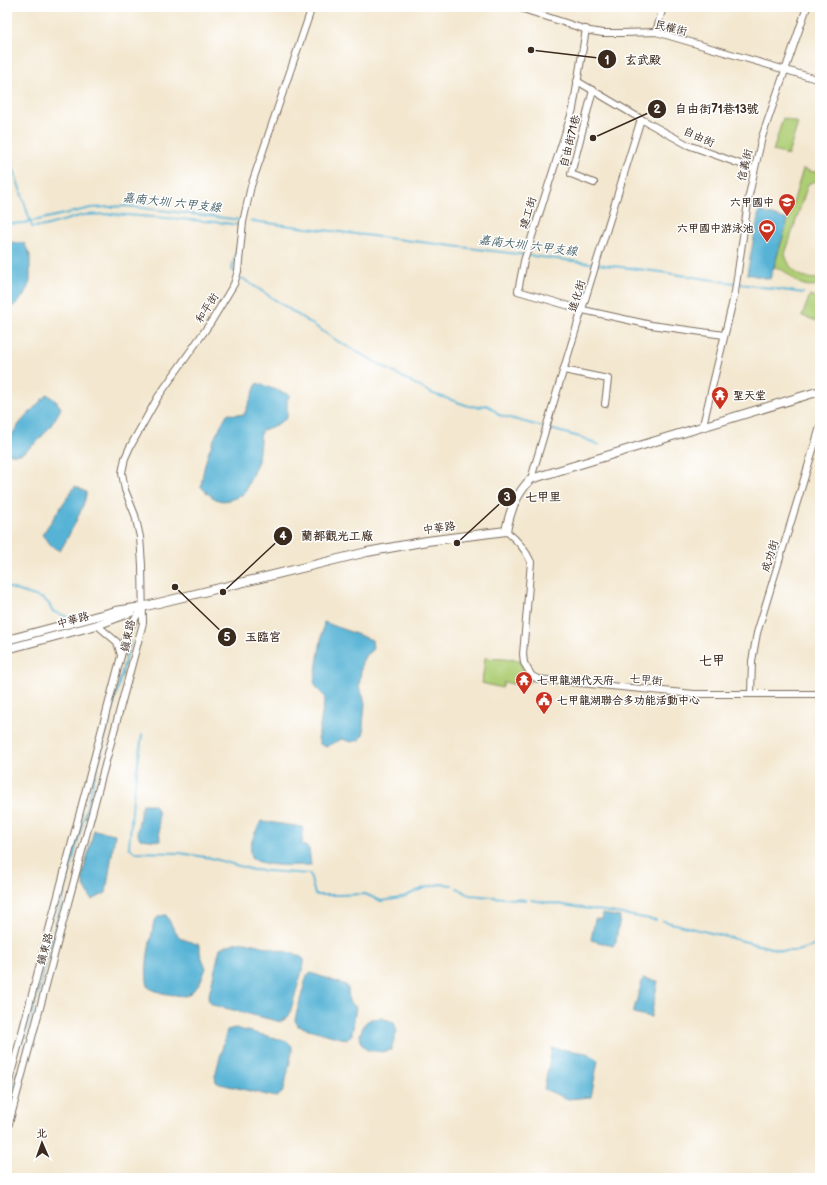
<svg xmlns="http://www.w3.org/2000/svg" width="827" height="1185" font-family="'Balsamiq Sans','LXGW WenKai TC',sans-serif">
<rect width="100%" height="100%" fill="#fff"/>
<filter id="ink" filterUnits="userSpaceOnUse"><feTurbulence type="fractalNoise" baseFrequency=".025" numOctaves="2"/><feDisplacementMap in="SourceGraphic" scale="8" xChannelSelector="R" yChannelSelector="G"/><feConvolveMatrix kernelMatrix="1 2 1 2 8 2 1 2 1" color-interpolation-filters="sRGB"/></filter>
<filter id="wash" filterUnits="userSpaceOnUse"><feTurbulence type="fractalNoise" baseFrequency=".012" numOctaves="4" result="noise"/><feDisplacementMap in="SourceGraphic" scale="16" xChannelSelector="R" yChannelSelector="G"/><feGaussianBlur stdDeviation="0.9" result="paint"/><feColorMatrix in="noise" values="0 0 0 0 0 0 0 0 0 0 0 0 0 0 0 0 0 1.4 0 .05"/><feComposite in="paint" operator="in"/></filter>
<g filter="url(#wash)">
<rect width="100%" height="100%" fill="#f3e7cf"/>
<g fill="#aece75" stroke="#747c4a">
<polygon points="783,118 798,123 788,155 773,151"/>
<path d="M803 169 812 172 820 171V179L808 184 785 254C790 272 801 279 820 279V285C792 290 794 271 774 267Z"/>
<polygon points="810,295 820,299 820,322 802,316"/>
<polygon points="485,658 520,660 522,666 532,676 531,682 513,684 504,682 502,688 482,683"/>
</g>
<g fill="#57b3d5" stroke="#496e7a">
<polygon points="759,211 788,220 770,279 747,274"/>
<polygon points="7,242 24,243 30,255 30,282 24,296 9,310 7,311"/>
<path d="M257 383 290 395 287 400V418L276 425 261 431 258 461 244 494C223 504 218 504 201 487 204 458 213 439 227 414L244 415Z"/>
<path d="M47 394 56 401 61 408C53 425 39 443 22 453 19 455 14 454 10 454L7 452 8 440 20 423Z"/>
<path d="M75 486 86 492C88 501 66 541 60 551L53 547 42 535Z"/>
<polygon points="324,622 372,640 373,649 366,655 362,662 359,687 363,696 365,704 363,725 364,732 360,740 351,742 342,739 326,747 320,744 318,738 325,697 318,690 314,682"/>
<polygon points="142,804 153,804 158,811 160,841 140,839 137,832"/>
<path d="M261 821 302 827 303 834 302 844 309 849 311 865C292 865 267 868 251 858 248 845 255 833 261 821Z"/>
<polygon points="94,830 115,834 106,893 92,900 84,886 82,877"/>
<polygon points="603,914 620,917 616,941 613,946 591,940 595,919 602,919"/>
<path d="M166 915C179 937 174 937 200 945V953L206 968C201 982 198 988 186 996 172 995 159 994 148 987 143 967 151 941 154 921L159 916Z"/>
<polygon points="245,942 296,954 304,959 304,964 289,1016 281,1022 213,1005 208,999 220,948 234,943"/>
<polygon points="311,973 346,985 348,989 349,1002 356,1007 352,1034 348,1039 340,1038 298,1026 295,1020 296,1015 307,975"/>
<polygon points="643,978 658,981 651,1017 633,1013"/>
<polygon points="381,1018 394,1022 397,1031 391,1050 382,1052 367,1050 361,1043 360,1034 365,1023 371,1019"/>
<polygon points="235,1028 287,1041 292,1046 292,1052 284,1089 282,1093 276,1097 220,1084 216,1082 215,1076 227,1030"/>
<polygon points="552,1048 587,1053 598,1060 591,1097 568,1099 544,1089"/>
</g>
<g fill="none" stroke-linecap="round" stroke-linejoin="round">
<g stroke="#57b3d5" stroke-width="2">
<polyline points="7,148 32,227 45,226 83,215 113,214 217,222 238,225 240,229"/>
<polyline points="251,221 653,271 803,293"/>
<polyline points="7,224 24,223 91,208 126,206 241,220"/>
<polyline points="234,272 232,269 238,245"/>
<polyline points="242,278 339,342 431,393 469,406 479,407 486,405 492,408 499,415 583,438 599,445"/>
<polyline points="7,587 44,599 49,604 52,611 73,619"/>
<polyline points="142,735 133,799 129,847 134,852 180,853 211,858 253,870 310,874 315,895 339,895 365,894 381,901 401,898 424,888 440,884 452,885"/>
<polyline points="457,888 469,895 526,900"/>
<polyline points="531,900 616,913 656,920"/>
<polyline points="663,921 783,951 797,951 816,945 820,950"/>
<polyline points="23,1049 130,642"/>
<polyline points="7,1111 18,1071"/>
</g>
</g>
</g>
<g filter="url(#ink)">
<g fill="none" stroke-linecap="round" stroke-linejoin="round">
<defs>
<g id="minor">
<polyline points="517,7 590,31 603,33 622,33 656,32 820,80"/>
<polyline points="586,29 573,109 524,261 518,291 583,310 651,325 724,335"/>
<polyline points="656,32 663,7"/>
<polyline points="577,81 641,119 688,145 754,169"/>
<polyline points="593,90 571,174 594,183"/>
<polyline points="564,370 608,379 605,404"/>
<polyline points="703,425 735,292 749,195 762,137 807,7"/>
<path d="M531 479C566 358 604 239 641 119"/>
<path d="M506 531C516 539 526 550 531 562L523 654 524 663 532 676 538 679 548 680 694 694H820"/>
<polyline points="97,625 117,642 121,655"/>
<polyline points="751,694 752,661 757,633 820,427"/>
<polyline points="7,1089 121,656 128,631 142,607"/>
<polyline points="7,1131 143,623 142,565 140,537 135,515 125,490 122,473 125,458 130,447 158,397 211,322 234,284 238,271 243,222 251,186 312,7"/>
</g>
<g id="tertiary">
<path d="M7 640 116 611 142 607 367 552 427 541 506 531C510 511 516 494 531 479L820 391"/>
<polyline points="7,649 97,625 131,612"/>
</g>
</defs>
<use href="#minor" stroke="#7b6c5c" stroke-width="8"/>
<use href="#tertiary" stroke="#7b6c5c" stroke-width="10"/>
<use href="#minor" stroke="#fff" stroke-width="6"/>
<use href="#tertiary" stroke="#fff" stroke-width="8"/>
</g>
</g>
<defs>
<symbol id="school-pin" viewBox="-11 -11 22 30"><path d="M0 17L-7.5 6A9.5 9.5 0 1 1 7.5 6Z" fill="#c8321e" stroke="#fff"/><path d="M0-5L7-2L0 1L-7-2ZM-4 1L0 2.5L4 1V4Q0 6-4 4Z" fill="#fff"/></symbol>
<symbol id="stadium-pin" viewBox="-11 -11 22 30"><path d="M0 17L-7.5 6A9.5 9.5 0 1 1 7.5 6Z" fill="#c8321e" stroke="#fff"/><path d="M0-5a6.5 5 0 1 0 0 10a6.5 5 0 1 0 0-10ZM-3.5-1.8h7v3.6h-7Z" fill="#fff"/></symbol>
<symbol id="temple-pin" viewBox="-11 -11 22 30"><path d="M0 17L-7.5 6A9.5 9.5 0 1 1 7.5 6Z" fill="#c8321e" stroke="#fff"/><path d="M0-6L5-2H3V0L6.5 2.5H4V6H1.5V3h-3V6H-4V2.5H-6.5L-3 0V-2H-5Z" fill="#fff"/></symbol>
<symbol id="civic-pin" viewBox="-11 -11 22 30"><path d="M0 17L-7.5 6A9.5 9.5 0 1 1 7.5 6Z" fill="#c8321e" stroke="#fff"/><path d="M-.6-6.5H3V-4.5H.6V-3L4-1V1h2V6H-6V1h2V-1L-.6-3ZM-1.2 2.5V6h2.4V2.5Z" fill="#fff"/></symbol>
</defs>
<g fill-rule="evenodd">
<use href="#school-pin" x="777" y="192" width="20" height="27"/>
<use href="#stadium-pin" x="757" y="218" width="20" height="27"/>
<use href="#temple-pin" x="710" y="385" width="20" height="27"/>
<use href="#temple-pin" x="514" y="670" width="20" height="27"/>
<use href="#civic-pin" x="534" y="690" width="20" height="27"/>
</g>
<g text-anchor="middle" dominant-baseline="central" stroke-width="3" stroke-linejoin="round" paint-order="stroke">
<g font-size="11" fill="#3b2a1e" stroke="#fff">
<text transform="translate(671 28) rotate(13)">民權街</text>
<text transform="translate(699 137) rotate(24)">自由街</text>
<text transform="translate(570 141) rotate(-76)">自由街71巷</text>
<text transform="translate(745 165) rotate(-77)">信義街</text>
<text transform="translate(528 213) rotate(-73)">建工街</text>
<text transform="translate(577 296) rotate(-73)">進化街</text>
<text transform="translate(207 308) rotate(-58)">和平街</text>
<text transform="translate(439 528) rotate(-8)">中華路</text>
<text transform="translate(770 556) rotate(-73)">成功街</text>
<text transform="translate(73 620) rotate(-15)">中華路</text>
<text transform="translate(128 636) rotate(-78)">鎮東路</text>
<text transform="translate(646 680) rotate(5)">七甲街</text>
<text transform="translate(45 949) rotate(-75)">鎮東路</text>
</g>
<g font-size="11" font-weight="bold" fill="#3b2a1e" stroke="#fff" text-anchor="start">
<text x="774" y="202" text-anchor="end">六甲國中</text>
<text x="754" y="228" text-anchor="end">六甲國中游泳池</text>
<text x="733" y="395">聖天堂</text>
<text x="537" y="680">七甲龍湖代天府</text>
<text x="557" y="700">七甲龍湖聯合多功能活動中心</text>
</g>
<g font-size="12" font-style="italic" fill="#466167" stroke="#fff">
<text transform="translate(172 203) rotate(6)">嘉南大圳 六甲支線</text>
<text transform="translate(528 246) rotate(7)">嘉南大圳 六甲支線</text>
</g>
<g font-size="13" font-weight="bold" fill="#3b2a1e" stroke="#fff">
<text x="712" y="661">七甲</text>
</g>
</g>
<path fill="none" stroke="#3b2a1e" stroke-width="1.5" d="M531 50L607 59M593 138L657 109M457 543L507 497M223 592L283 536M175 587L227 637"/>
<g fill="#3b2a1e" stroke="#fff" stroke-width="1.5">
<circle cx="531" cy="50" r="4"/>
<circle cx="593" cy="138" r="4"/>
<circle cx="457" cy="543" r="4"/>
<circle cx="223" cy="592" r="4"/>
<circle cx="175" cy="587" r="4"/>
<circle cx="607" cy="59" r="10"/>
<circle cx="657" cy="109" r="10"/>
<circle cx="507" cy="497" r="10"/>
<circle cx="283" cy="536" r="10"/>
<circle cx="227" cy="637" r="10"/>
</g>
<g font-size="12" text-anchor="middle" font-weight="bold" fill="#fff">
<text x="607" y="64">1</text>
<text x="657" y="113">2</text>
<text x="507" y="501">3</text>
<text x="283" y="540">4</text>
<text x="227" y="641">5</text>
</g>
<g font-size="12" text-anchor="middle" font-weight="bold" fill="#3b2a1e" stroke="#fff" stroke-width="3" stroke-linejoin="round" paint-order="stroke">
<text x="643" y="64">玄武殿</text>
<text x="717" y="113">自由街71巷13號</text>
<text x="543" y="501">七甲里</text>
<text x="337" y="540">蘭都觀光工廠</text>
<text x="263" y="641">玉臨宮</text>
</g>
<rect width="827" height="1185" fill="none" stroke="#fff" stroke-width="24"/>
<g transform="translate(42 1143) rotate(358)" stroke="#ffffff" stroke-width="3" paint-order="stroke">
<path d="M0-3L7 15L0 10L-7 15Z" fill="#3b2a1e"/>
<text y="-6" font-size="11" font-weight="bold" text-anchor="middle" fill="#3b2a1e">北</text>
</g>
</svg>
